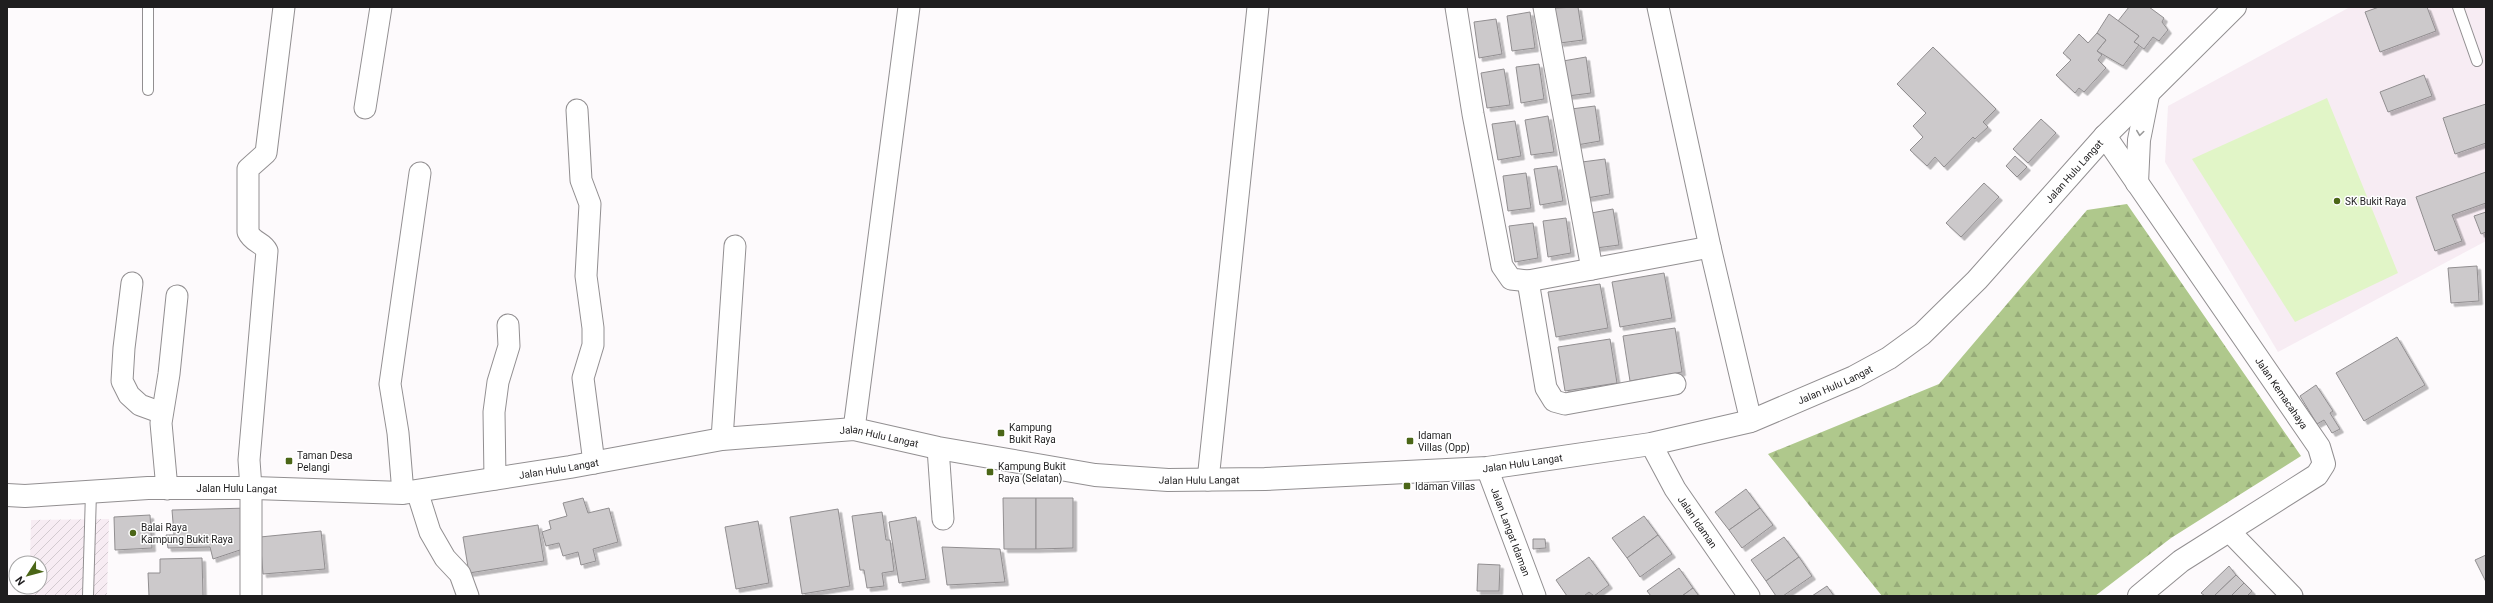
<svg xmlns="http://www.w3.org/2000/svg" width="2493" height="603" font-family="Roboto,sans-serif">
<defs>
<pattern id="industrial-furrows" width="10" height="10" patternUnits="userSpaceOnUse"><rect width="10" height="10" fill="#f7ecf3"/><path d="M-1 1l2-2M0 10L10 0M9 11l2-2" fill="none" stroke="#d3cad0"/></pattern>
<pattern id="forest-firs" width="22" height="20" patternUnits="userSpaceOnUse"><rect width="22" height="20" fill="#afc88c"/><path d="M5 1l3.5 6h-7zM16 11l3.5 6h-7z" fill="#96ab78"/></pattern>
<filter id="shadow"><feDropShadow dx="3.5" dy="3.5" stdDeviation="0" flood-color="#0004"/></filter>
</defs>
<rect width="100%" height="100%" fill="#fdfafc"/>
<polygon fill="#f7ecf3" points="2350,7 2486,7 2486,241 2278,352 2165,162 2168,106"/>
<polygon fill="url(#industrial-furrows)" points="109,519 107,596 29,596 30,587 40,587 40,563 30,563 31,520"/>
<polygon fill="#e1f5c7" points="2327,98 2398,273 2295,322 2192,159"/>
<polygon fill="url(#forest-firs)" points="2127,204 2301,456 2171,538 2095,596 1882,596 1768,454 1939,384 2087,210"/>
<g fill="#ccc9cb" stroke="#918e90" filter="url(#shadow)">
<polygon points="1578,7 1583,40 1560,43 1554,8"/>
<polygon points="2129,7 2149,7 2164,18 2162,22 2168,30 2159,41 2153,37 2144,49 2134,42 2139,36 2118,21"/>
<polygon points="2379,7 2427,7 2436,31 2380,52 2365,12"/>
<polygon points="1530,12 1535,48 1512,51 1507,16"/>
<polygon points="2109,14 2139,36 2134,42 2139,45 2123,66 2097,51 2106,40 2097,33"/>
<polygon points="1496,19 1502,54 1479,58 1474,22"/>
<polygon points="2097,33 2106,40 2097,51 2102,55 2098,60 2106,68 2084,92 2079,88 2075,93 2056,75 2071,60 2063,53 2079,34 2088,43"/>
<polygon points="1933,47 1996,109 1983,122 1988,127 1975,139 1973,137 1944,167 1935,157 1927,166 1910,150 1923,137 1913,126 1926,113 1897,84"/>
<polygon points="1586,57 1591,93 1568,96 1563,61"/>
<polygon points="1539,64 1544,99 1521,103 1516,67"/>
<polygon points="1504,69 1510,105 1487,108 1481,73"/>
<polygon points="2424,75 2432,96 2388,112 2380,92"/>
<polygon points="2486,104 2486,143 2455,154 2443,118"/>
<polygon points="1595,106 1600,141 1577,145 1571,109"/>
<polygon points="1548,116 1554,152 1531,155 1525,120"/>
<polygon points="2041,119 2056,133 2028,163 2013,149"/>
<polygon points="1515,121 1521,156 1498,160 1492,124"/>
<polygon points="2015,156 2027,167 2017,177 2006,166"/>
<polygon points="1605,159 1610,194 1587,198 1582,162"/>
<polygon points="1557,166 1563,201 1540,205 1534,169"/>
<polygon points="2486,172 2486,203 2452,215 2462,241 2435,251 2416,197"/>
<polygon points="1526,173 1531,208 1508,211 1503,176"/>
<polygon points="1984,183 1999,197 1961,237 1946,223"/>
<polygon points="1613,209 1619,245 1596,248 1591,213"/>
<polygon points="2486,212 2486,232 2481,234 2474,216"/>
<polygon points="1566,218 1571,253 1548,257 1543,221"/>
<polygon points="1533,223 1538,258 1515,262 1509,226"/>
<polygon points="2477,266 2479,301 2451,303 2448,268"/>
<polygon points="1664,273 1672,318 1620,327 1612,282"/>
<polygon points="1600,284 1608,328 1556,337 1548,292"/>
<polygon points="1675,328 1682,372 1630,381 1623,336"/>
<polygon points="2397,337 2425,385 2364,421 2336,373"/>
<polygon points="1610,339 1617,383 1565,391 1558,347"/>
<polygon points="2316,385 2333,411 2330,413 2340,429 2332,433 2324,420 2317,424 2300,396"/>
<polygon points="1746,489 1760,508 1729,530 1715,512"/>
<polygon points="583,498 588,513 609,508 618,542 593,549 596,561 581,565 578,552 563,556 559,543 546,546 542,532 551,529 549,521 567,516 563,503"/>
<polygon points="1003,498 1036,498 1036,549 1004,549"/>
<polygon points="1036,498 1073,498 1073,548 1036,549"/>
<polygon points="249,508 249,547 213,559 210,547 168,548 166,535 174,535 172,510"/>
<polygon points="1760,508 1773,525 1742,548 1729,530"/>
<polygon points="838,509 850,586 802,594 790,517"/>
<polygon points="882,512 886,540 890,540 894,571 882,573 884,586 867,588 864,570 860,570 852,516"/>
<polygon points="150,515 152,548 115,550 114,517"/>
<polygon points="1644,516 1658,535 1627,558 1612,538"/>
<polygon points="916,517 926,579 899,583 889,522"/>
<polygon points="758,521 769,583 736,589 725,527"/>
<polygon points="538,525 544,561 469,573 463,537"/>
<polygon points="321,531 325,569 263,574 260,537"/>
<polygon points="1658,535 1672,554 1640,577 1627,558"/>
<polygon points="1784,537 1799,557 1766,581 1751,560"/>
<polygon points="1533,539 1545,539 1546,548 1533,549"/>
<polygon points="942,547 1000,549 1005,582 947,585"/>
<polygon points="2486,555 2486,582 2475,560"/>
<polygon points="1589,557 1609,585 1594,596 1589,592 1584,596 1567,596 1556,580"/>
<polygon points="1799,557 1812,576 1783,596 1776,596 1766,581"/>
<polygon points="202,558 203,596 149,596 148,573 160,573 160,559"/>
<polygon points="1478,564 1500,565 1499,591 1477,591"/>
<polygon points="2229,566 2236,575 2214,596 2205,596 2201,593"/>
<polygon points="1679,568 1693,588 1682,596 1651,596 1647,591"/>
<polygon points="2236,575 2244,583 2231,596 2214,596"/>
<polygon points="2244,583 2252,591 2247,596 2231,596"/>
<polygon points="1827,586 1834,596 1812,596"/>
<polygon points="1693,588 1699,596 1682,596"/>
</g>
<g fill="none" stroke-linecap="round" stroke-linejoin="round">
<defs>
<g id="service">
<polyline points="148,7 148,90"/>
<polyline points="2458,7 2477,61"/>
<polyline points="88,596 91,492"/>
</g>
<g id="minor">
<polyline points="1456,7 1473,114 1502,266 1511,279 1528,281 1710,247"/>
<polyline points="1544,7 1592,269"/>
<polyline points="1658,7 1710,247 1751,421"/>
<polyline points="365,108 381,7"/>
<polyline points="577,110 581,180 590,204 586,276 593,328 593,345 583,378 594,463"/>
<polyline points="1528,281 1546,388 1554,401 1565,404 1675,384"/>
<polyline points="132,283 124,348 122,381 129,395 140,405 162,413"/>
<polyline points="854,429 909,7"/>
<polyline points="722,439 735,246"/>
<path id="s1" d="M1651 444 1675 489 1749 596"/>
<polyline points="938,448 943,519"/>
<path id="s2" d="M1487 468 1535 596"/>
<polyline points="495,479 494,412 498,382 509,346 508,325"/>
<polyline points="1208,480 1258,7"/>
<polyline points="167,489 161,423 169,374 177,296"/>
<polyline points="417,491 430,532 445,558 460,574 468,596"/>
<polyline points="403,493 398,433 390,384 420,173"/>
<polyline points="2229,531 2292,596"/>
<path d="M251 596V488L249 460 267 251C263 242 253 243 248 232V169L266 153 284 7"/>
</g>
<g id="tertiary">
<path id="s3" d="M2105 136 2319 447 2324 464 2317 475 2181 561 2139 596"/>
</g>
<g id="secondary">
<polyline points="2137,183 2139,140 2148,95"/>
<path id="s4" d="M7 495 25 496 148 488H251L403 493 570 467 722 439 854 429 938 448 1095 475 1168 480 1265 479 1487 468 1651 444 1751 421 1854 377 1889 358 1922 334 1977 280 2105 136 2235 7"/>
</g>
</defs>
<use href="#service" stroke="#928f91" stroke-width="12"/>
<use href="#minor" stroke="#928f91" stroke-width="23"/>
<use href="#tertiary" stroke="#928f91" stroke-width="24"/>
<use href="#secondary" stroke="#928f91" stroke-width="24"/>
<use href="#service" stroke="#fff" stroke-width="10"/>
<use href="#minor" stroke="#fff" stroke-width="21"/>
<use href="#tertiary" stroke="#fff" stroke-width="22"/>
<use href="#secondary" stroke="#fff" stroke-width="22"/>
</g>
<defs><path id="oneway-chevron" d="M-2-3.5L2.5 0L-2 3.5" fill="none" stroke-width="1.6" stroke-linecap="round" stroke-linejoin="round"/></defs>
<use stroke="#9a9a9a" href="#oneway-chevron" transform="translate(2140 133) rotate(98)"/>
<g fill="#4b6617" stroke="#fff" stroke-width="1.5">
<circle cx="2337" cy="201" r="4"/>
<rect x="997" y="429" width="8" height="8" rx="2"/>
<rect x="1406" y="437" width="8" height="8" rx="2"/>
<rect x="285" y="457" width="8" height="8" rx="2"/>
<rect x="986" y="468" width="8" height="8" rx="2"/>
<rect x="1403" y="482" width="8" height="8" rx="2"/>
<circle cx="133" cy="533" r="4"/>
</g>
<g text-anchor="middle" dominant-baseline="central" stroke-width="3" stroke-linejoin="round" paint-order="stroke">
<g font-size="10" fill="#1f1e1f" stroke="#fff">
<text stroke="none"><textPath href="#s4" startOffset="2174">Jalan Hulu Langat</textPath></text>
<text stroke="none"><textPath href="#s4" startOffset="1850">Jalan Hulu Langat</textPath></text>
<text stroke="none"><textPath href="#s3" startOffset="312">Jalan Kemacahaya</textPath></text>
<text stroke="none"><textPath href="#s4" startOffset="878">Jalan Hulu Langat</textPath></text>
<text stroke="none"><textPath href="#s4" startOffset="1526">Jalan Hulu Langat</textPath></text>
<text stroke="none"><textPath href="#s4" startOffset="554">Jalan Hulu Langat</textPath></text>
<text stroke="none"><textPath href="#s4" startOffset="1202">Jalan Hulu Langat</textPath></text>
<text stroke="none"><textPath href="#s4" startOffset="230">Jalan Hulu Langat</textPath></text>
<text stroke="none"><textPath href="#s1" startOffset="91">Jalan Idaman</textPath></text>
<text stroke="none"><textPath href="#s2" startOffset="68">Jalan Langat Idaman</textPath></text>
</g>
<g font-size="10" fill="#1f1e1f" stroke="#fff" text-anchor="start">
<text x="2345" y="201">SK Bukit Raya</text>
<text x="1009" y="427">Kampung<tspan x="1009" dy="12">Bukit Raya</tspan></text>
<text x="1418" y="435">Idaman<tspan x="1418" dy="12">Villas (Opp)</tspan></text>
<text x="297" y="455">Taman Desa<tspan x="297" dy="12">Pelangi</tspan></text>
<text x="998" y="466">Kampung Bukit<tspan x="998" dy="12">Raya (Selatan)</tspan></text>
<text x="1415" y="486">Idaman Villas</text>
<text x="141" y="527">Balai Raya<tspan x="141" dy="12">Kampung Bukit Raya</tspan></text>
</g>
</g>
<rect width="2493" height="603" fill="none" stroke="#1f1e1f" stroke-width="16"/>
<g transform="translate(28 575) rotate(234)"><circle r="19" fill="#ffffff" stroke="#a5a5a5"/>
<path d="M0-3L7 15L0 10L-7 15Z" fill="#4b6617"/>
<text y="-6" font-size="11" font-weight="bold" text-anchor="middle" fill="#1f1e1f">N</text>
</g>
</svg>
